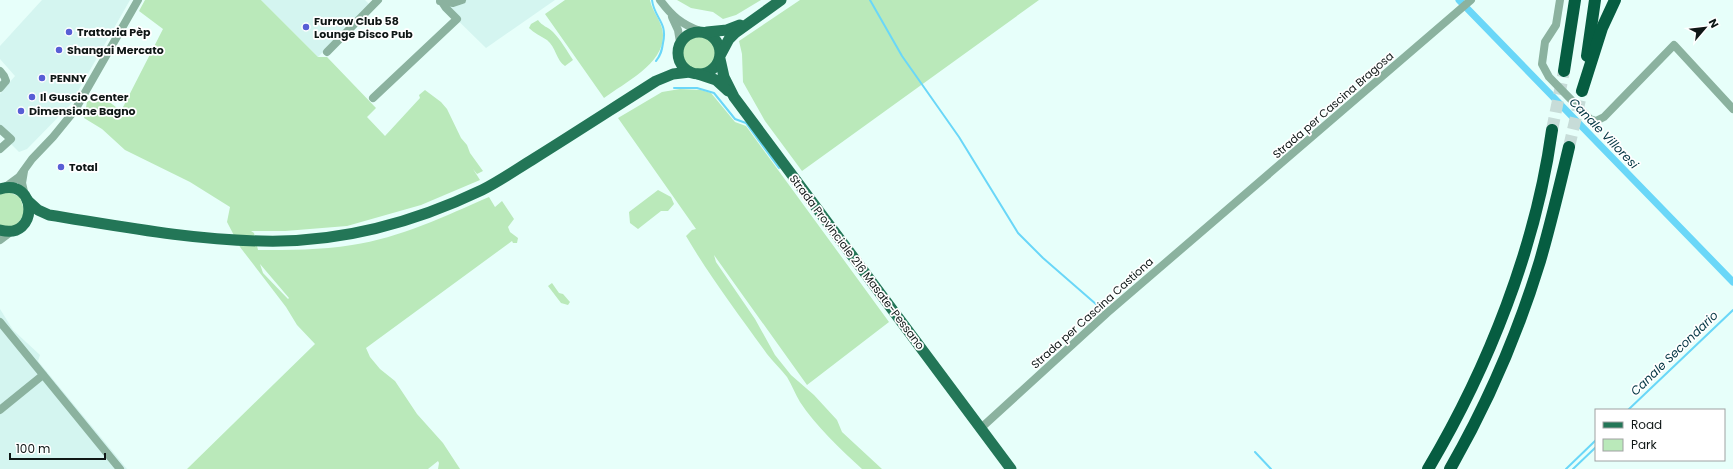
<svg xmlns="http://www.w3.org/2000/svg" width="1733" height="469" font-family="Poppins,sans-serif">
<rect width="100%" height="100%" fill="#e7fffa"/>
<g fill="#d4f5f0">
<polygon points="42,0 130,0 70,105 27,149 19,152 0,133 0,94 15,76 0,59 0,46"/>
<polygon points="261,0 365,0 369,4 318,57"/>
<polygon points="437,0 555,0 486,48"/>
<polygon points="0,309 13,330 40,355 38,361 127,469 0,469"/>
</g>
<g fill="#bae9ba" fill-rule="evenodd">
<path d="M145 0H261L318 57H327L376 108 367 117 385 136 420 98 419 95 425 90 441 102 447 109 461 138 467 145 470 153 483 171 477 174 473 169 480 180 421 205 347 226 285 231H251L254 233 258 250C289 250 321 250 352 245 400 238 445 216 489 197L495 207 502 201 514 219 508 227 510 232 518 238 517 243H513L512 241 366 348 370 357 380 369 395 381 417 414 443 443 460 469H438L439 463 438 461 428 469H187L315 344 297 325 286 307 240 247 227 222 230 207 190 182 125 150 102 129 84 118 87 102 99 94 121 111 163 29 139 11ZM260 264 289 298 288 299 263 273Z"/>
<path d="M565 0H650C652 12 663 22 663 35 664 64 624 83 604 98L545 14Z"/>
<polygon points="677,0 761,0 736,15 723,19 713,12 691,8"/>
<polygon points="800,0 1039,0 802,171 765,121 743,82 742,54 739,41"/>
<path d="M538 20C542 26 548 27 553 32 561 40 567 51 573 60L565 66C556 60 556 47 547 40 541 36 534 33 529 28L531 24Z"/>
<circle cx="699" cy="53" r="18"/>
<path d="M680 89 701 90 711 93 735 122 746 126 889 322 807 385 714 255 716 262 755 319 775 355 791 375 814 395 837 420 842 432 882 469H862C841 450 815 425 800 402 795 394 792 385 787 377 781 369 773 362 767 354 739 315 710 277 686 236L692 230 696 229 618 118 662 92Z"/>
<polygon points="658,190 671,197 674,204 668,211 661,211 638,229 630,223 629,212"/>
<polygon points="9,192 20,197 25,213 16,226 0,226 0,194"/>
<polygon points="552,283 559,293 563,294 570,302 568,305 561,303 548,286"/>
</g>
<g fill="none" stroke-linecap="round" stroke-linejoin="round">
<g stroke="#6ad7f8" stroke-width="2">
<path d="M652 0C654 18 668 22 663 43 662 50 661 55 656 61"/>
<polyline points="870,0 902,56 959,137 1018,233 1043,258 1097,305"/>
<polyline points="674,88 697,88 714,93 735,119 746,123 779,168"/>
<polyline points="1628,410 1733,310"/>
<polyline points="1255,452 1271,469"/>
<polyline points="1566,469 1596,440"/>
<polyline points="1573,469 1596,447"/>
</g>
<polyline stroke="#6ad7f8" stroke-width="7" points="1459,0 1733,282"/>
<g stroke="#c7dcd8" stroke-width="12" stroke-dasharray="12 6" stroke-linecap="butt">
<polyline points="1552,130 1564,71"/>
<polyline points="1569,147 1582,91"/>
</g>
<g stroke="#8bb29f" stroke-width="8">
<path d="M660 0C672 16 681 24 700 31"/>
<polyline points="1560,0 1556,25 1545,42 1542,64 1549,77 1590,119 1596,121 1604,117 1674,45 1733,109"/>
<polyline points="440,1 453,3 462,0"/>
<polyline points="672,17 678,30 680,42"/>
<polyline points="327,52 378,0"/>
<polyline points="0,71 4,76 6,81 0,88"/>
<polyline points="373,98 457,19 446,8 442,2"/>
<polyline points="0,129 11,139 0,149"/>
<polyline points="24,171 22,183 25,196"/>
<polyline points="4,188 19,177 32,159 53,137 75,110 138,0"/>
<polyline points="0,240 12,231"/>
<polyline points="0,322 120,469"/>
<polyline points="0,410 43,375"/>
<polyline points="981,428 1107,313 1471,0"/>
</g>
<g stroke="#237657" stroke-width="11">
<circle cx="699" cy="53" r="21"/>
<polyline points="707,32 727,30 740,25"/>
<polyline points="721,54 729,39 735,33 781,0"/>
<polyline points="720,59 724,77 734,97 1011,469"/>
<polyline points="698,74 716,80 728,91"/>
<path d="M0 189C38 177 39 241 0 230"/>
<path d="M27 200 38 210 49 215C119 226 190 240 262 241 338 243 413 223 482 190 500 181 517 169 535 158 575 133 615 107 656 81L673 74 690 72"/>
</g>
<g stroke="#065d41" stroke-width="12">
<polyline points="1587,56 1595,0"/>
<polyline points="1564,71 1575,0"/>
<polyline points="1582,91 1602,28 1615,0"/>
<path d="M1428 469C1488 368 1536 247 1552 130"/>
<path d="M1450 469C1488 403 1518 333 1540 261 1551 223 1560 185 1569 147"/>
</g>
</g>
<g fill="#585ed5" stroke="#fff" stroke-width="1.5">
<circle cx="306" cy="27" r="4"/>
<circle cx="69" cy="32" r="4"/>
<circle cx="59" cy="50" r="4"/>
<circle cx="42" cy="78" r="4"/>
<circle cx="32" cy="97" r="4"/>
<circle cx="21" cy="111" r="4"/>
<circle cx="61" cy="167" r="4"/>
</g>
<g text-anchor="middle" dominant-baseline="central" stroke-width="3.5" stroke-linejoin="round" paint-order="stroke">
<g font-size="11" font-weight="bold" fill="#0f1716" stroke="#fff" text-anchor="start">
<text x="314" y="21">Furrow Club 58<tspan x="314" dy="13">Lounge Disco Pub</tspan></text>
<text x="77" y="32">Trattoria Pèp</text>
<text x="67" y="50">Shangai Mercato</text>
<text x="50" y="78">PENNY</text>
<text x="40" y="97">Il Guscio Center</text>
<text x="29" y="111">Dimensione Bagno</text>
<text x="69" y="167">Total</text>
</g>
<g font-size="11" fill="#0f1716" stroke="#fff">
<text transform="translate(1333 105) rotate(-41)">Strada per Cascina Bragosa</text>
<text transform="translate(857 262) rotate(53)">Strada Provinciale 216 Masate-Pessano</text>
<text transform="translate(1092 313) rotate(-42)">Strada per Cascina Castiona</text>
</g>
<g font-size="12" font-style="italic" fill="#003442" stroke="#fff">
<text transform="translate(1604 133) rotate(46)">Canale Villoresi</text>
<text transform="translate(1674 353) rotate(-44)">Canale Secondario</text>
</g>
</g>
<rect x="1595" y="409" width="130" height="52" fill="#ffffff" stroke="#9fa2a2"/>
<rect x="1603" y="422" width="20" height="6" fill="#237657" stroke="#9fa2a2"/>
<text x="1631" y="429" font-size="12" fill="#0f1716">Road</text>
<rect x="1603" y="439" width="20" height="12" fill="#bae9ba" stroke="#9fa2a2"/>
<text x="1631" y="449" font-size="12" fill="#0f1716">Park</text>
<g transform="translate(1705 28) rotate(62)" stroke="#ffffff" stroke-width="3" paint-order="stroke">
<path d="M0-3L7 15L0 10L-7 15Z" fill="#0f1716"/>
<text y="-6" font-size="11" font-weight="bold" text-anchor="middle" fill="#0f1716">N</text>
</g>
<path d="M10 453v6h95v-6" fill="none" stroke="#0f1716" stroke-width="2"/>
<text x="16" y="453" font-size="12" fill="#0f1716" stroke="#ffffff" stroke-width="3" paint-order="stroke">100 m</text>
</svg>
